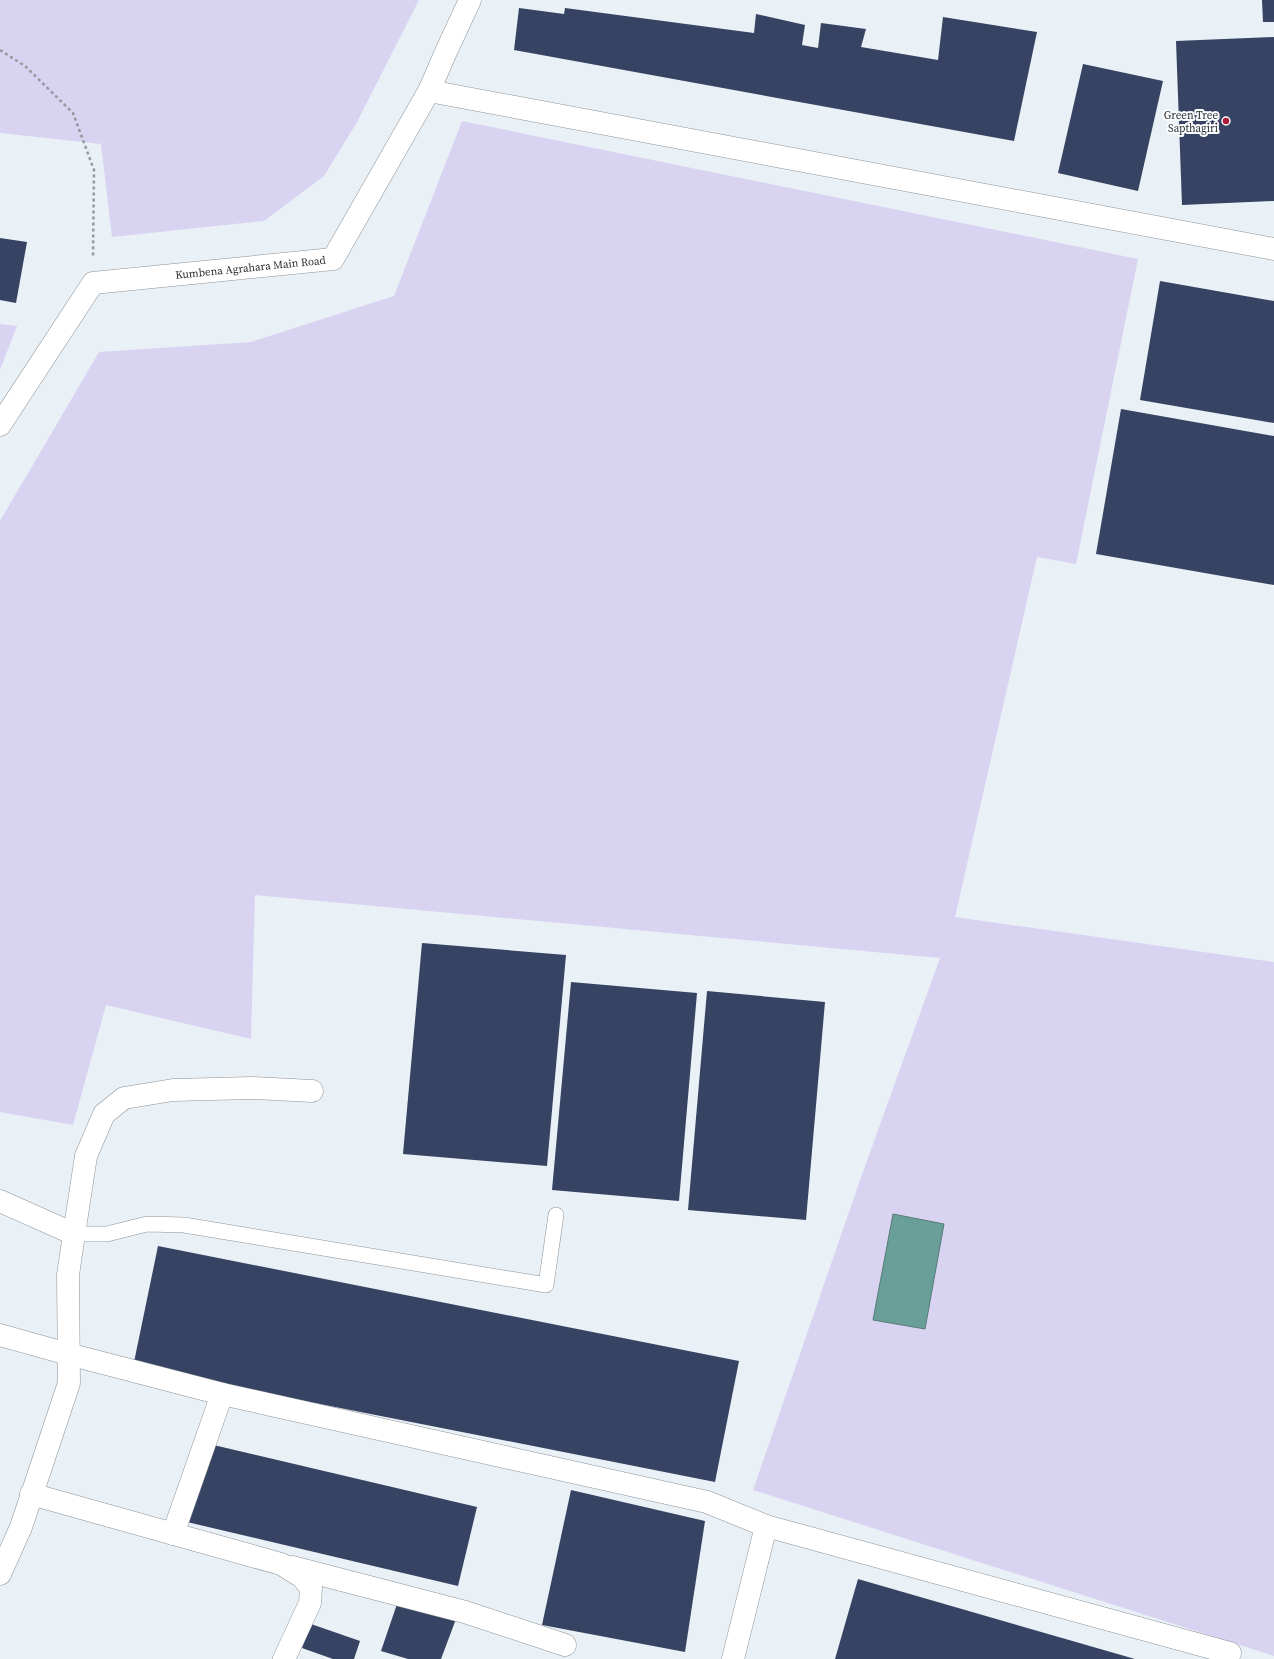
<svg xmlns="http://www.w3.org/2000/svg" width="1274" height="1659" font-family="'Source Serif 4',serif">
<rect width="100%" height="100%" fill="#e9f0f6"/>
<g fill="#d9d3f2">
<polygon points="0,0 419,0 357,122 324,176 264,221 112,237 101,144 0,133"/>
<polygon points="462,121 1138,259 1076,564 1037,557 955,917 1274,962 1274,1656 753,1490 859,1183 940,958 255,895 251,1039 106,1005 73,1125 0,1112 0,521 99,352 251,342 394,296"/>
<polygon points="0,324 17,326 0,370"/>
</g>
<polygon fill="#6a9e98" stroke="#577c79" points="893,1214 944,1224 925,1329 873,1320"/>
<g fill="#374362">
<polygon points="1262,0 1274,0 1274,22 1263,22"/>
<polygon points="519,8 564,14 565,8 754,33 756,14 805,25 802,45 818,48 821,23 866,29 861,47 938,60 943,17 1037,32 1014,141 514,50"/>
<polygon points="1274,37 1274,201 1182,205 1176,41"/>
<polygon points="1083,64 1163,81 1138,191 1058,173"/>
<polygon points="0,238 27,242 16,303 0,300"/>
<polygon points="1160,281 1274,301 1274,423 1140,400"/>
<polygon points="1121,409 1274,436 1274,585 1096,554"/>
<polygon points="422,943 566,955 547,1166 403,1154"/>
<polygon points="571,982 697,993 679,1201 552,1190"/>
<polygon points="707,991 825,1002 806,1220 688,1210"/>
<polygon points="158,1246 739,1361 715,1482 133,1367"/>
<polygon points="205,1443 477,1507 458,1586 187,1522"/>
<polygon points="571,1490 705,1521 685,1652 542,1625"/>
<polygon points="858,1579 1135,1659 835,1659"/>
<polygon points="397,1604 456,1619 441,1659 408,1659 381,1651"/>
<polygon points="311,1624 360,1641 354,1659 333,1659 302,1648"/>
</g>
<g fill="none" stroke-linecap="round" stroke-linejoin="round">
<defs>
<polyline id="lane" points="74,1234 107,1234 147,1224 184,1225 546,1285 556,1215"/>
<g id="street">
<polyline points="429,91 1274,249"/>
<polyline points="0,1201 74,1234 68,1275 69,1383 21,1527 0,1574"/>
<polyline points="74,1234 86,1156 104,1114 124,1098 173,1090 252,1088 312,1091"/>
<polyline points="0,1335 68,1354 222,1394 707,1502 766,1526 733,1659"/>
<polyline points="31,1494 281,1564 302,1577 311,1588 310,1603 284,1659"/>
<polyline points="766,1526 1230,1653"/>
<polyline points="173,1534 222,1394"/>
<polyline points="292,1567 465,1612 565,1645"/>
</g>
<g id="secondary">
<path id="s1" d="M0 425 93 283 333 259 429 91 445 54 470 0"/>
</g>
</defs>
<use href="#lane" stroke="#8c9398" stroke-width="16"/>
<use href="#street" stroke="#8c9398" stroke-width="23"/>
<use href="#secondary" stroke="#8c9398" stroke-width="23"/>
<polyline stroke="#94999d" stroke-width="2.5" stroke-dasharray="3 3" stroke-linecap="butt" points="0,50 25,66 73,113 94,170 93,256"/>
<use href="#lane" stroke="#fff" stroke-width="15"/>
<use href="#street" stroke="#fff" stroke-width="22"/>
<use href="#secondary" stroke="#fff" stroke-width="22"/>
</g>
<circle fill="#ad193b" stroke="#fbfcfe" stroke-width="1.5" cx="1226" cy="121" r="4"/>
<g text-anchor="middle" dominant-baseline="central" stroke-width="4" stroke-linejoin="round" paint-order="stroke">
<g font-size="11" fill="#2b2d30" stroke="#fbfcfe" text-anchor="end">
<text x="1218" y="115">Green Tree<tspan x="1218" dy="13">Sapthagiri</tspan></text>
</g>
<g font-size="11" fill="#2b2d30" stroke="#fbfcfe">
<text stroke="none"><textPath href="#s1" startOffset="328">Kumbena Agrahara Main Road</textPath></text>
</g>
</g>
</svg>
